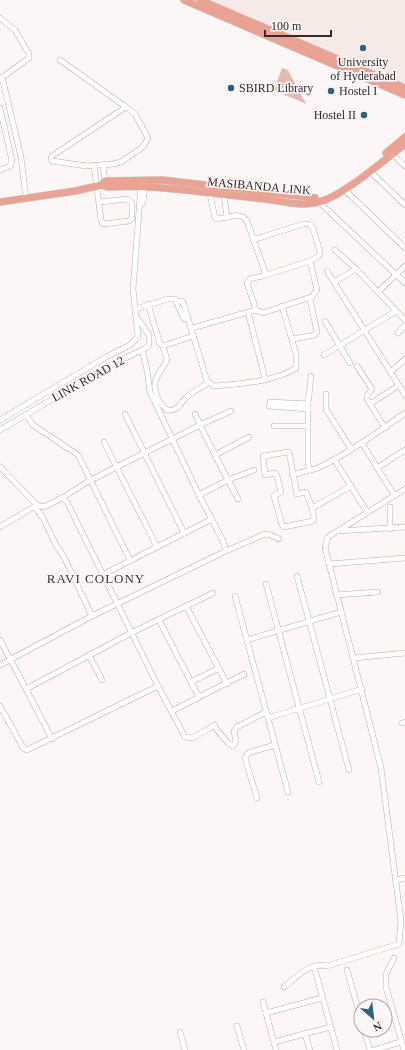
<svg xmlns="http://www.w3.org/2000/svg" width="405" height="1050" font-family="Georgia,serif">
<rect width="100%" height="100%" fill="#fcf7f6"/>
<polygon fill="#f7e9e6" points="212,0 405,0 405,84 238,13"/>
<polygon fill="#e1bab0" points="282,68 288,70 306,104 274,90"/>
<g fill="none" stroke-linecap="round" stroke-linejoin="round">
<defs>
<g id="minor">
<polyline points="0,18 15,30 29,54 29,58 0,79"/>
<polyline points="60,60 126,107 135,114 148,138 143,147 121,162 113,164 87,166 52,161 51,158 52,156 126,107"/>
<polyline points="2,77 21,157 26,198"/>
<polyline points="0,108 12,161 10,166 0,170"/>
<polyline points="392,154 405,166"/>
<polyline points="94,165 101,220 103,224 129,221 132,218 132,203 127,199 100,202"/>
<polyline points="103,165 105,181"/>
<polyline points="370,171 405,205"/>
<polyline points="344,189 405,248"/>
<path d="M210 194 215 218C227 221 239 209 247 221L266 275 250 279 247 283 256 310 263 313 311 297"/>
<polyline points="224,195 227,217"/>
<polyline points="318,201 405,283"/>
<polyline points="139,207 143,202 145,186"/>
<polyline points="253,240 303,224 309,224 313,228 320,252 319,256 310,261 317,290 310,299 317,332 314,335 293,339"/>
<polyline points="335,250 356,269 405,320"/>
<polyline points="327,271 405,395"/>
<polyline points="266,275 310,261"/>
<polyline points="334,282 356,269"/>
<polyline points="378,292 405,266"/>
<path d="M177 301H182L184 305 207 381 214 386C240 384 274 382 296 368V354L282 306"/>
<polyline points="148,304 160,344 163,346 193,336"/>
<polyline points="136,309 168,299 175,299 184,319"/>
<polyline points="248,312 265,379"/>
<polyline points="325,321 350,363"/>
<polyline points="192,328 256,310"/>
<polyline points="398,333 405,325"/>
<path d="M163 346 167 360C164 367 159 372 156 379 152 389 159 404 167 410 180 412 180 401 189 395 195 390 202 387 208 383"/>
<polyline points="142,350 147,370 150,392 199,495 228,480 254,470"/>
<polyline points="324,355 396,311"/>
<polyline points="357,366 372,389 367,396 367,399 385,428"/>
<polyline points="391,372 405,359"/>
<path d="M311 376 308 404V464L310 470C328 468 388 425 405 413"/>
<polyline points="326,394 326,409 351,449"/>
<polyline points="270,402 308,404"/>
<polyline points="373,402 399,385"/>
<polyline points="269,406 308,409"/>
<polyline points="125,414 184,533"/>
<polyline points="195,414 200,425 231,411"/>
<polyline points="26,415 33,425 78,455 130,560"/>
<polyline points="0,420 106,357 130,345 138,337 133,289 141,185"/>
<polyline points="274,426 308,426"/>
<polyline points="0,430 107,367 146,348 149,345 149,335 138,319"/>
<polyline points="104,442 157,547"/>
<polyline points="362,443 394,495"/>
<polyline points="215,455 238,499"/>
<polyline points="334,459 367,512"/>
<polyline points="0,467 37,505 0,527"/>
<polyline points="377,468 405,450"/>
<polyline points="292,475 310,470"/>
<polyline points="62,498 89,481 200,425 215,455 249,437"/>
<polyline points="37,505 44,507 62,498 67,502 158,686 185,737 192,738 215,725"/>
<polyline points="35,507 43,518 56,545 64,557 92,616"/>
<polyline points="390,507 390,529"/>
<polyline points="312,508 306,492 297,494 289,452 263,456 265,475 275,473 277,476 281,492 274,496 282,525 284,527 313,521 314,518 312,508 351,486"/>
<polyline points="338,531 405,527"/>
<polyline points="226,551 265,534 271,535 279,539"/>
<polyline points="329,564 405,558"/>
<polyline points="102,575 212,519"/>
<polyline points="297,576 349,770"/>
<polyline points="266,584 319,782"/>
<polyline points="336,595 378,592"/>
<polyline points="235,596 288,792"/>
<polyline points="186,606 227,684"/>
<polyline points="159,620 191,682 219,668"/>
<polyline points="0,640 26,689 131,633 213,593"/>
<polyline points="247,640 341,612"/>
<polyline points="89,655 102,680"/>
<polyline points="354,658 405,653"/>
<polyline points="0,665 92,616 226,551 223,541 199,495"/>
<polyline points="191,682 199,697"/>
<polyline points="26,689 52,739"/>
<polyline points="0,706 24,749 27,750 158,686"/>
<polyline points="172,711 244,674"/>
<polyline points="268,718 362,689"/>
<polyline points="402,723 405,722"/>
<polyline points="214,726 228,743 233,746 236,741 234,731 237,727 266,712"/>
<polyline points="257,798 245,758 248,753 275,745"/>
<polyline points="395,880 405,878"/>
<polyline points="394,958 386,974 386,987 404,1050"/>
<polyline points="314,966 337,1050"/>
<polyline points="347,970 361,1019"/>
<path d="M284 987C297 977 309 962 327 966L399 944 401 921 381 768 325 548 328 537 405 489"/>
<polyline points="263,1002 276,1050"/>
<polyline points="266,1013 322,998"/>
<polyline points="237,1026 244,1050"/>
<polyline points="364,1030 370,1050"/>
<polyline points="180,1032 185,1050"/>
<polyline points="305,1034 310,1050"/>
<polyline points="274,1042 330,1027"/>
<polyline points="374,1050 401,1042"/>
</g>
<g id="major">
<polyline points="184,0 405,95"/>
<polyline points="200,0 405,88"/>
<polyline points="386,153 405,137"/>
<polyline points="102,185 105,181 162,180 315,198"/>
<path d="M0 202 75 191 102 185 107 187C160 184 212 194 265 199 281 201 303 207 319 202 343 196 384 160 405 144"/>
</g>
</defs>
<use href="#minor" stroke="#b4b0af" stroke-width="6"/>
<use href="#major" stroke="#d5d5d5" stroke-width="8"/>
<use href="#minor" stroke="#fff" stroke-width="5"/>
<use href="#major" stroke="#e9a394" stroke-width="7"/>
</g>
<g fill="#30617f" stroke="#fcf7f6" stroke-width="1.5">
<circle cx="363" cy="48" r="4"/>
<circle cx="231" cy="88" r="4"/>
<circle cx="331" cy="91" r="4"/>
<circle cx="364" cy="115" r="4"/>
</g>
<g text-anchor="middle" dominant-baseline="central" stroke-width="3.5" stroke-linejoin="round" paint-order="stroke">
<g font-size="12" fill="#2f2d2c" stroke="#fcf7f6" text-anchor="start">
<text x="363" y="62" text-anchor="middle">University<tspan x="363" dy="14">of Hyderabad</tspan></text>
<text x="239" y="88">SBIRD Library</text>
<text x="339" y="91">Hostel I</text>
<text x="356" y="115" text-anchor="end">Hostel II</text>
</g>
<g font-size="12" fill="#2f2d2c" stroke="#fcf7f6">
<text transform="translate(259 186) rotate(5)">MASIBANDA LINK</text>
<text transform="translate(88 379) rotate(-29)">LINK ROAD 12</text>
</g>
<g font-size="13" letter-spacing="1" fill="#3b3736" stroke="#fcf7f6">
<text x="96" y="578">RAVI COLONY</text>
</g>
</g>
<g transform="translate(373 1018) rotate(152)"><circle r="19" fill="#fcf7f6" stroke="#aaa6a5"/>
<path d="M0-3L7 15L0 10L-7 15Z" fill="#30617f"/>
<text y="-6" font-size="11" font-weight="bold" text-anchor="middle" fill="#2f2d2c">N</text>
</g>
<path d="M265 30v6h66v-6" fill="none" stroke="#2f2d2c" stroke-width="2"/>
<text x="271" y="30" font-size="12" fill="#2f2d2c" stroke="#fcf7f6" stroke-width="3" paint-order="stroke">100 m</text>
</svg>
